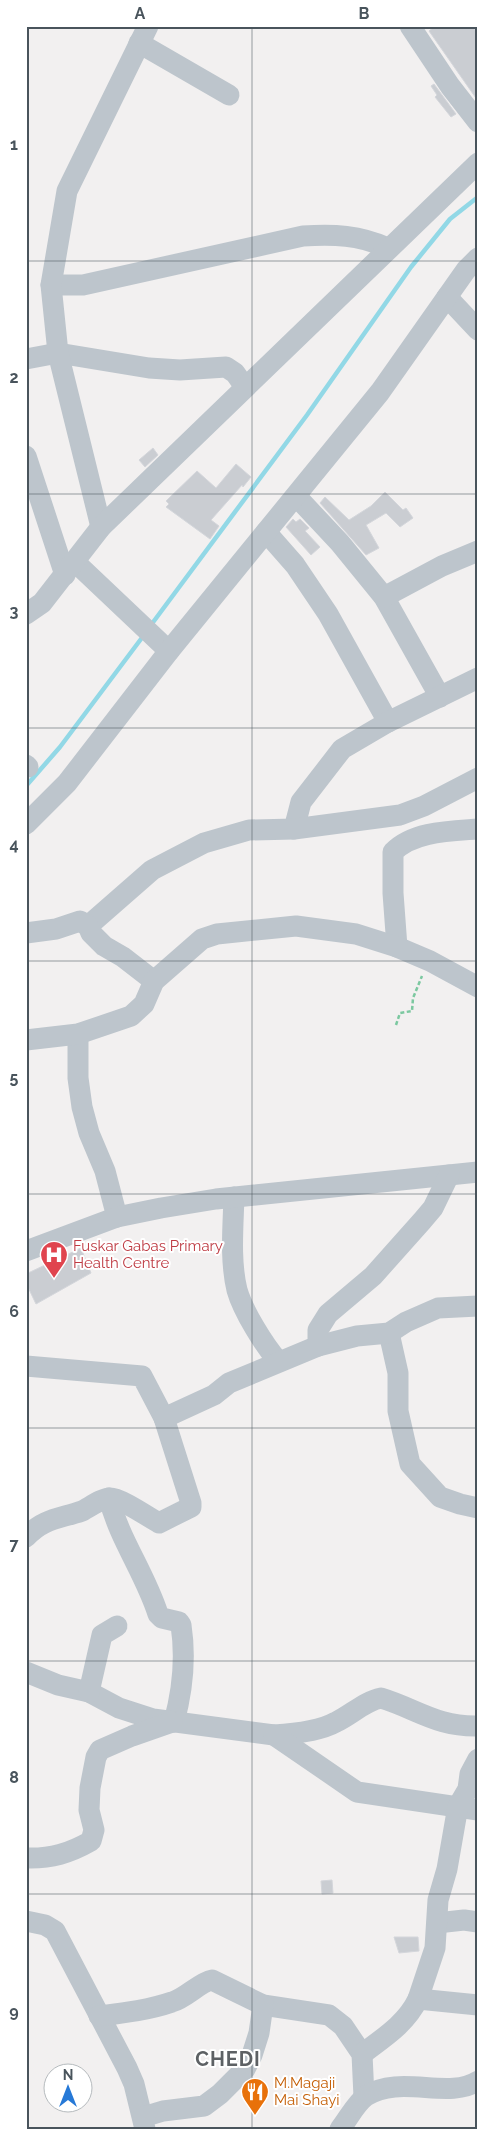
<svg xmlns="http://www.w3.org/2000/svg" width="504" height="2155" font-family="Raleway,sans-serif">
<rect width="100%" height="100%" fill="#f2f0f0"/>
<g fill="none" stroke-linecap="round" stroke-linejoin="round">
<g stroke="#92d8e6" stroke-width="4.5">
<polyline points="151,625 307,415 411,267 450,219 478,197"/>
<polyline points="26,786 60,747 144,635"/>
</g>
</g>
<g fill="#cacdd2" stroke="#d4d6db">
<polygon points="435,26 473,26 478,36 478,101 429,31"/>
<polygon points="434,84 456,114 451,117 435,97 437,95 431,86"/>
<polygon points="153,448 158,455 145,467 139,460"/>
<polygon points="236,464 251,477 243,487 242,485 211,520 219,526 210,539 166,507 169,504 166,501 197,471 216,488"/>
<polygon points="385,492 403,510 406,508 413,518 400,527 386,513 366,525 379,548 366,555 320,503 325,497 349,520 371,506"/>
<polygon points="293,519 296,522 300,519 309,528 305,531 320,547 311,555 286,527"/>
<polygon points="81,1248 91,1273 36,1304 26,1283 26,1274"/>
<polygon points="332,1880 333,1893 322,1894 321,1881"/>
<polygon points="394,1937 418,1937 419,1951 399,1953"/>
</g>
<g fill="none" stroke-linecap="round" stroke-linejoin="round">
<polyline stroke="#7cc8a0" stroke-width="2.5" stroke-dasharray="4 2.5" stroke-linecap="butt" points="396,1025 400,1013 412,1011 413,998 422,976"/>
<g stroke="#bdc5cc" stroke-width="21">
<polyline points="410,26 450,86 478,122"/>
<polyline points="139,43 229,95"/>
<path d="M51 285H83L303 236C334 234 359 235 388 248"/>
<polyline points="447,297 478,330"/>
<polyline points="26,359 58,353 149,368 180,370 226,367 235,373 245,387"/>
<polyline points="26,456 65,575"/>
<polyline points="296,496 340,543 384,597 440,697"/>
<polyline points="101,527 58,353 51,285 67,191 148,26"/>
<polyline points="266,532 295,565 328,614 388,722"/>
<polyline points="75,562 169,651"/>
<polyline points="384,597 442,566 478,551"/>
<polyline points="26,614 42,603 101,527 478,163"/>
<polyline points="26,765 28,767"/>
<polyline points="26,824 67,783 169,651 380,392 466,270 478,258"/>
<polyline points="294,829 301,802 342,749 388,722 478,678"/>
<polyline points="88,926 152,870 204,843 249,830 294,829 400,815 424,806 478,778"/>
<polyline points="26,933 56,929 80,921 88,926 91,933 104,946 123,957 154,981"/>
<path d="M397 947 393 893V852C413 831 451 831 478 829"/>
<polyline points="78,1034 78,1078 82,1107 89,1133 105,1171 117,1217"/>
<polyline points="26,1040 78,1034 131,1016 144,1004 154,981 202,939 217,934 296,926 356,934 397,947 430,961 478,987"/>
<path d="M234 1197C233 1228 230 1261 237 1290 243 1311 264 1345 278 1361"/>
<polyline points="26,1251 117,1217 161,1208 216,1199 478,1172"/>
<polyline points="389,1333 398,1373 398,1411 410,1464 440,1497 460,1504 478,1508"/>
<polyline points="318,1346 357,1336 389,1333 406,1322 438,1308 478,1306"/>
<path d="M26 1366 142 1376 164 1418 191 1503V1507L159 1523C148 1517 121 1498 110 1498 102 1498 90 1507 82 1511 59 1519 44 1518 26 1537"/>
<polyline points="164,1418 214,1395 229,1383 318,1346 318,1330 328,1314 373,1276 422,1221 433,1208 449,1175"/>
<path d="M109 1498C119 1539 145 1573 158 1614L162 1618 179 1622 181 1625C186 1658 183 1689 174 1722"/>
<path d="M26 1672 58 1685 89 1692 119 1708 153 1719 274 1735C291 1734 320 1731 336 1722 351 1715 365 1701 381 1698 417 1709 437 1727 478 1726"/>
<polyline points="89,1692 102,1635 117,1626"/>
<polyline points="274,1735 357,1792 478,1810"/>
<path d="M26 1858C51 1859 70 1853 91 1841L94 1830 89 1810 90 1788 96 1757 100 1750 132 1736 172 1722"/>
<polyline points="26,1921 45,1925 55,1931 127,2068 134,2084 145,2129"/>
<polyline points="437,1923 464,1920 478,1922"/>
<polyline points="418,1999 478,2005"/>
<path d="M99 2016C123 2013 149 2010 172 2002 186 1998 200 1982 212 1980L263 2005 329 2015 343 2026 362 2054 364 2097"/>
<path d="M362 2054C383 2038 406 2024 418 1999L435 1948 438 1900 447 1869 458 1806 468 1789 470 1774 478 1759"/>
<polyline points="143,2117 163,2111 204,2106 220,2094 245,2069 252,2055 259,2033 263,2005"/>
<path d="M340 2129C348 2119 356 2103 366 2096 400 2074 448 2100 478 2081"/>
</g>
</g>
<path fill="none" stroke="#49545c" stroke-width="1" stroke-opacity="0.55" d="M252 26V2129M26 261H478M26 494H478M26 728H478M26 961H478M26 1194H478M26 1428H478M26 1661H478M26 1894H478"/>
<defs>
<symbol id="hospital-pin" viewBox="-11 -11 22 30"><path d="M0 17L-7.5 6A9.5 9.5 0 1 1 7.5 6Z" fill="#e0444e" stroke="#fff"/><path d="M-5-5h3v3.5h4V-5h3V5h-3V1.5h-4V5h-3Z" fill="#fff"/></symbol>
<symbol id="restaurant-pin" viewBox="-11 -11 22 30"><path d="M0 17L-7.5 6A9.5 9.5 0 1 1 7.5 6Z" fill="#e8710a" stroke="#fff"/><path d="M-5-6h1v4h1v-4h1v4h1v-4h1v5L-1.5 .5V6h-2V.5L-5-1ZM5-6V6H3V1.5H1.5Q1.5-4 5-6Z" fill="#fff"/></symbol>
</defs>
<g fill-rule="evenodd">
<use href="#hospital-pin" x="38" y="1239" width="32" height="43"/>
<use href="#restaurant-pin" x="239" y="2076" width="32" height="43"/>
</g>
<g text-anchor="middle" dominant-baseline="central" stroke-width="4" stroke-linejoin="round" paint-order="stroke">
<g font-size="15" fill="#be3a42" stroke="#fff" text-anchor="start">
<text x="73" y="1246">Fuskar Gabas Primary<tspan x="73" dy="17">Health Centre</tspan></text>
</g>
<g font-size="15" fill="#c56008" stroke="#fff" text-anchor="start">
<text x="274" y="2083">M.Magaji<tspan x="274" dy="17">Mai Shayi</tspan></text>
</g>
<g font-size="20" font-weight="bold" letter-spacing="1" fill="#5d6164" stroke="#fff">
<text x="228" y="2059">CHEDI</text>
</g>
</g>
<rect width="504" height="2155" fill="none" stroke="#ffffff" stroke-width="55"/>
<g transform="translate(68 2088)"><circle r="24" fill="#ffffff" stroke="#b6bbbe"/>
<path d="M0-4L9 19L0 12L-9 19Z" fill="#2679d7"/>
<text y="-8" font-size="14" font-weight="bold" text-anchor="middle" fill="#49545c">N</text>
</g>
<rect x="28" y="28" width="448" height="2100" fill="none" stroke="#49545c" stroke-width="2"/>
<g font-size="16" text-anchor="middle" font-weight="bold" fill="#49545c">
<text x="140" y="19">A</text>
<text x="364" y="19">B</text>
<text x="14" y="150">1</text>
<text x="14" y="383">2</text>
<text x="14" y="617">3</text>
<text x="14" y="850">4</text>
<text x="14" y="1083">5</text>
<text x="14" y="1317">6</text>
<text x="14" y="1550">7</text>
<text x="14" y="1783">8</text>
<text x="14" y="2017">9</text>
</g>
</svg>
